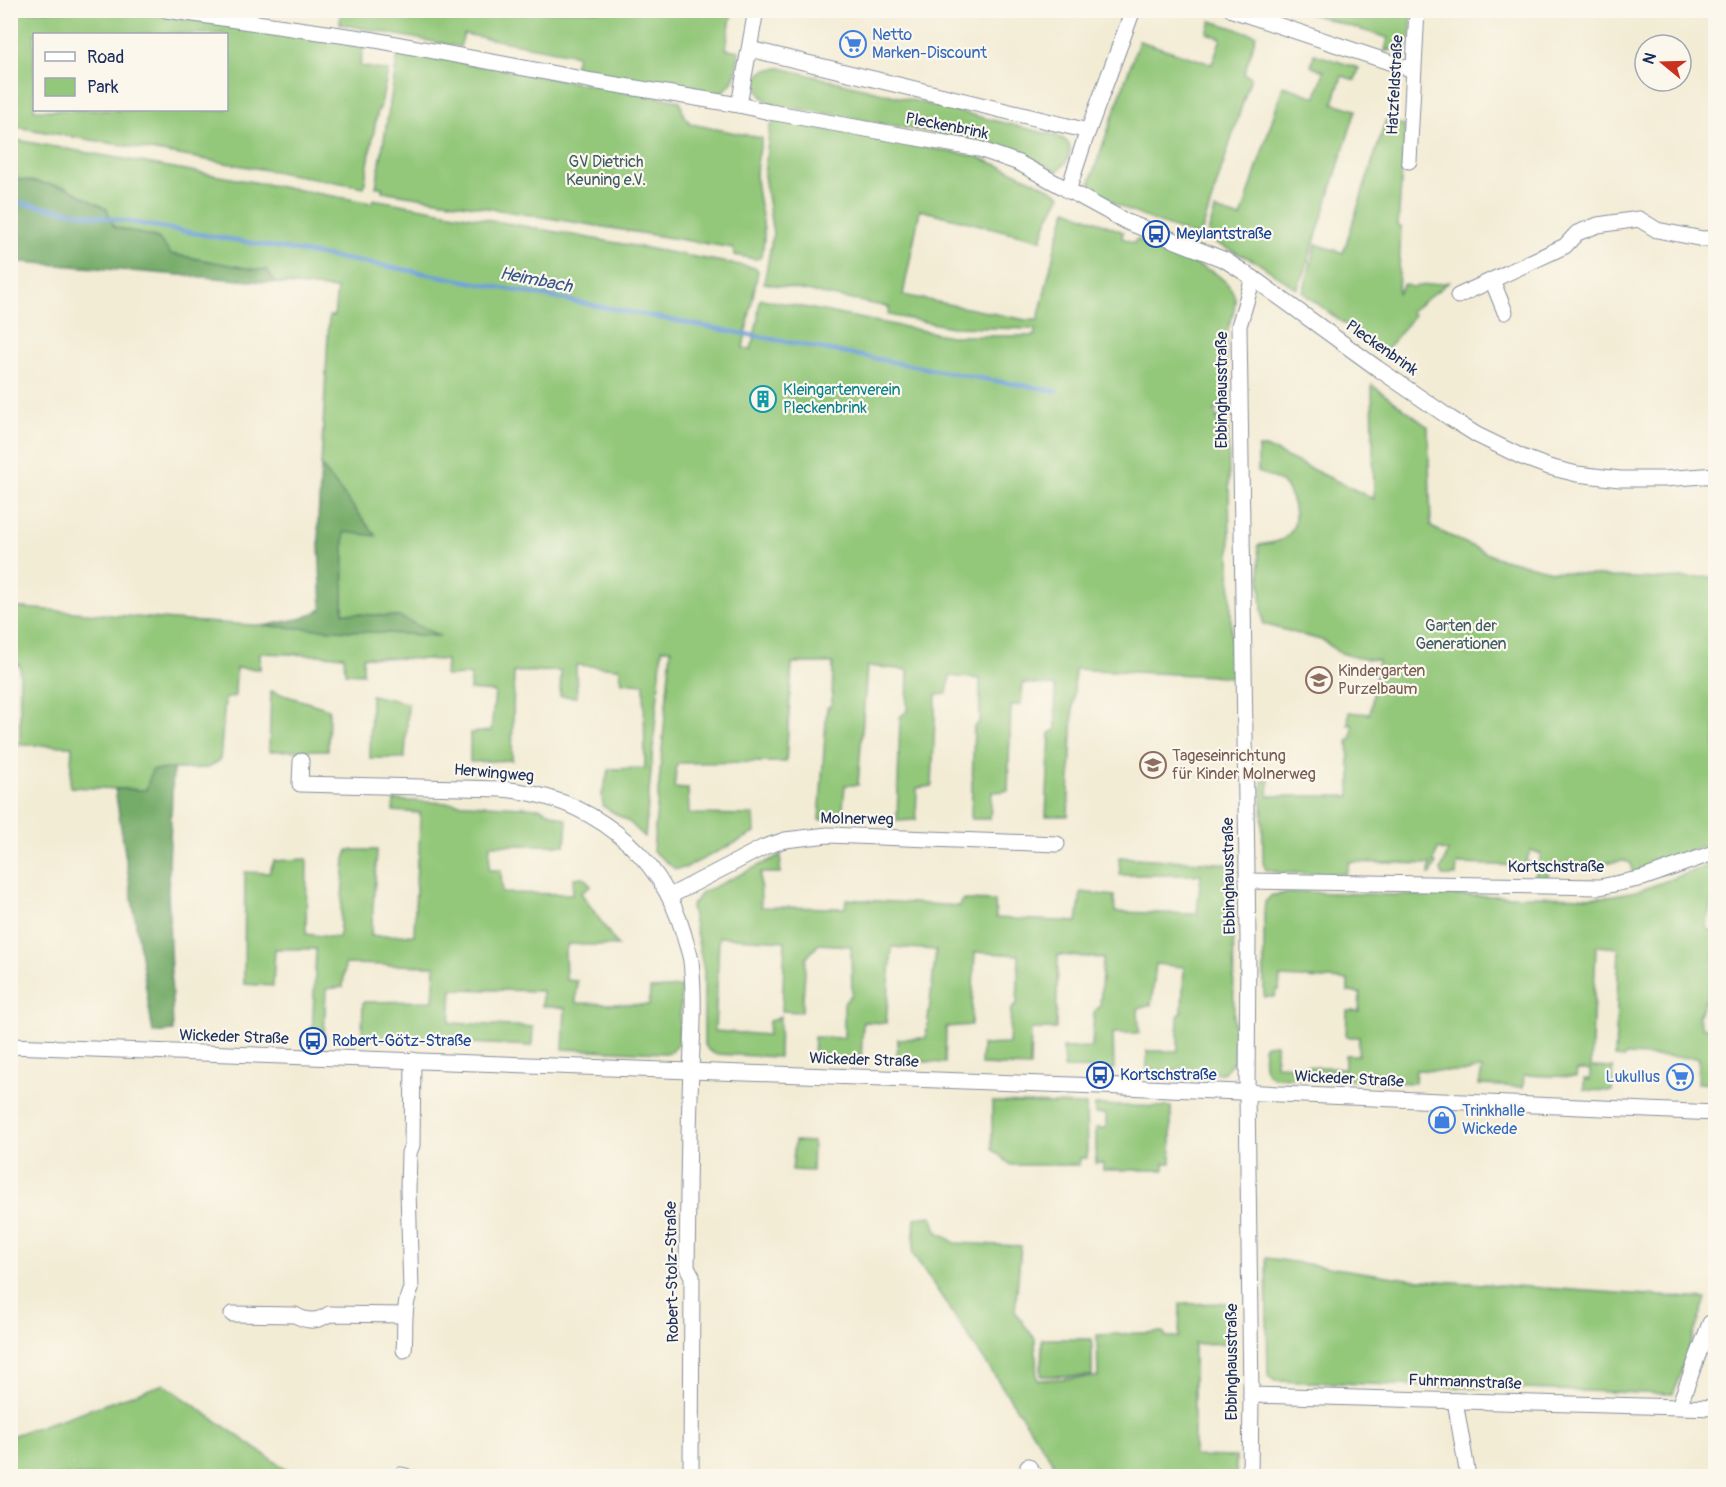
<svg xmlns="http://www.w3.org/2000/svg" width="1726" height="1487" font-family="Pangolin,sans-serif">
<rect width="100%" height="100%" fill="#fbf7ec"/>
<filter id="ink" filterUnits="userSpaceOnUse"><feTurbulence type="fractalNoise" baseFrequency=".0167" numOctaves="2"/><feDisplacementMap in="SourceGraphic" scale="12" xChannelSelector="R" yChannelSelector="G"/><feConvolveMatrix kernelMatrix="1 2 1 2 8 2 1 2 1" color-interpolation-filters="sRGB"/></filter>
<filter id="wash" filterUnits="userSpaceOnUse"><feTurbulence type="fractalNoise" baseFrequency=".008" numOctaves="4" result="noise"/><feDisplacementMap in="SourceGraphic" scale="24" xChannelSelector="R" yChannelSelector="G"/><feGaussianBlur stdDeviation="1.35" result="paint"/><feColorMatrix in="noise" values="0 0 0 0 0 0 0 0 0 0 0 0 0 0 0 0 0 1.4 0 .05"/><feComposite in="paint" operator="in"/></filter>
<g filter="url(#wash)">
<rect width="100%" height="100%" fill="#f3ecd5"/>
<g fill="#93c779" stroke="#577b6c" stroke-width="1.5" fill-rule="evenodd">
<path d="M341 10 732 11 726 49 739 51C736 74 736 91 709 95L629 81 574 69 577 55 464 34 460 47 340 24Z"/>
<path d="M10 11H131L364 43 360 66 388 71 380 109H378L364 187 11 126ZM34 34H226V110H34Z"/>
<polygon points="1301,11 1412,11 1410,42 1405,48 1385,51 1388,38"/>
<path d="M1211 21 1256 35 1244 74 1251 77 1200 237C1175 228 1099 205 1090 182L1139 41 1212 64 1221 38 1207 33Z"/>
<path d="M403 52 680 101 684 116 691 124 762 138C760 150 756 163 756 175 756 203 771 230 760 258L755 259 734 255 733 248 382 191V187H376L398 55Z"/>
<polygon points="1314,54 1359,68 1355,80 1342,76 1333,103 1356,110 1304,274 1297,289 1255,261 1206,239 1215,210 1241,218 1283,86 1316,97 1324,71 1311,66"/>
<path d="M781 68 1057 136C1060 138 1064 139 1066 141 1075 150 1066 165 1057 171L1027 157 989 143 812 111 768 104 767 101C754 92 752 73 770 69 774 68 777 69 781 68Z"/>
<polygon points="1386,120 1405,126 1398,226 1401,227 1398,294 1404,284 1412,287 1449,282 1410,312 1414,315 1384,353 1303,293 1316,244 1343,253"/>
<path d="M774 122H784L975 156 1010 170 1051 189 1061 195 1047 221 1041 240 920 210 903 295 1026 320H1038L1056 244 1067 209 1123 232 1122 238 1134 243 1137 239 1215 273C1224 280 1233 287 1235 299 1236 309 1230 320 1228 330 1223 356 1230 384 1226 410H1215L1217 422 1218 417C1224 418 1227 419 1228 426L1232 677 1075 669 1068 816H1046L1050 733 1056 730 1055 686 1023 683 1021 705H1011L1008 791 992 792 990 819H971L974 727 980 721V679L950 676 947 694 936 695 932 786 917 788 916 820 897 821 900 717 907 711 908 670 867 666 858 785H845L842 819 819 820 827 708 832 704 833 663H792L786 762 677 763 674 788 688 789 689 814 754 815 755 833 685 868 675 869 653 851 671 649H662L645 837 629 822 603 806 602 794 609 769 645 768 644 684 622 682 619 668 576 665 577 697 560 696 561 671 514 672 512 760 470 762V733L491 731 495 692 470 690 471 675 445 676 446 660 363 657V674L345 673 344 656 260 653V669L236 668 235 696 225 699 220 760 208 768 153 770 146 790 70 787 72 746 20 745V665L11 664V607L187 621 437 636 400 617 343 613 344 531 375 535 321 466 329 316H334L337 289 275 283 267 270H257L170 254 158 238 114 227 66 187 11 178 10 139 372 203 373 199 756 268 758 271 743 348 751 350 758 319 759 301 762 299 950 336H1035V329L952 327 888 315 889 307 764 283 773 234 764 175 770 126Z"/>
<path d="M1372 385 1428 427 1431 527 1495 557 1552 571 1611 577 1661 579 1715 577V843L1700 847 1637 872H1632L1631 863 1624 861 1548 867V878H1536L1535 876 1541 854 1531 850 1526 861 1530 863 1529 866 1457 864 1456 876H1443L1441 870 1448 852 1438 849 1433 862 1436 863 1431 874H1429L1430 864 1349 862 1346 874 1281 873 1266 870 1263 862 1262 781 1269 780 1268 796H1350V782H1351V767L1349 766 1348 740H1351L1353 725H1348L1349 712 1370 714 1378 660 1358 658 1338 652 1324 641 1263 624 1258 545C1265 544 1274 543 1281 540 1303 529 1295 500 1284 485 1279 479 1266 475 1258 472V448H1268L1374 499Z"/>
<polygon points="271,691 329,709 328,750 269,751"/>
<polygon points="371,695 408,703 405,758 370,758"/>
<polygon points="394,800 540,808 567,820 565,845 490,845 489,870 501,870 502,893 572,894 574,878 584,877 591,886 581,893 618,946 568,944 565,952 566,980 577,981 576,1003 649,1005 650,989 681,987 679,1043 672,1051 666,1053 563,1049 565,1008 542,1006 542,991 452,989 450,1023 533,1027 532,1046 362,1038 363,1002 433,1001 435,966 345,964 343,987 326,989 324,1037 312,1037 316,949 275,949 273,986 244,984 245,872 269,873 274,861 307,859 306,934 339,938 345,859 348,850 377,850 371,936 414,935 417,862 419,856 420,813 393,811"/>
<polygon points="781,855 780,873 760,873 761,907 845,908 846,899 960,906 962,900 995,901 996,918 1077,922 1081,892 1114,896 1115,912 1197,914 1201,875 1120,875 1119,857 1233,864 1234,1061 1223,1073 1147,1070 1147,1051 1178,1051 1178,1016 1182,1012 1184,967 1156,964 1151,1005 1138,1009 1139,1033 1113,1033 1114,1069 1064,1068 1063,1048 1092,1047 1094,1012 1100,1006 1103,958 1058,955 1056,1029 1031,1029 1030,1067 981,1065 982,1045 1009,1044 1011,1010 1017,1004 1019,955 975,952 971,1025 946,1027 945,1063 897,1060 898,1039 926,1038 936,950 892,947 886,1023 863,1022 861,1060 813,1058 814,1037 844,1038 844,1003 852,994 851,946 819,944 806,958 802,1012 782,1011 785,941 719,937 715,1031 768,1035 769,1021 776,1019 780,1016 779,1057 715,1054 708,1050 704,1043 704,971 691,907 701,893"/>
<path d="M1715 863V883L1706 929 1715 931C1716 956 1711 994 1698 1016L1702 1027 1715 1030V1084L1698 1083 1699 1058 1625 1055 1624 1058 1615 1057 1619 948 1596 946 1591 1067 1613 1068 1612 1091 1584 1090V1079L1590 1080V1070H1577L1576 1077 1524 1075 1523 1087 1479 1085 1482 1069 1470 1070 1469 1072 1416 1070 1415 1083 1274 1077C1260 1072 1264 1057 1264 1045L1276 1044V1065L1345 1068V1055H1358L1359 1037H1346L1347 1011H1359L1360 993 1348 992V980L1280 977 1279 990H1276L1275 997H1264V914L1265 902 1272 895 1304 892 1397 895 1603 897 1641 890Z"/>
<polygon points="992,1102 1086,1105 1087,1158 1080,1158 1079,1165 1011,1165 992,1149"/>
<polygon points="1095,1105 1171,1107 1171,1163 1164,1163 1164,1170 1103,1170 1103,1163 1096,1163 1096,1128 1106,1128 1106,1114 1095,1114"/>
<polygon points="795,1141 813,1142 812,1171 792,1170"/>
<polygon points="932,1216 937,1231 955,1243 1021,1246 1015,1312 1035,1339 1037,1380 1098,1377 1097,1335 1164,1332 1166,1337 1179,1337 1180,1304 1235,1303 1232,1343 1194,1344 1194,1456 1236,1457 1236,1476 1062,1476 913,1254 915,1218"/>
<polygon points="1266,1258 1409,1279 1706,1299 1673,1394 1275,1381 1268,1376"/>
<polygon points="1042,1339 1092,1339 1092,1376 1041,1376"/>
<polygon points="164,1384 295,1476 11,1476 11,1436"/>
</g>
<g fill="#76ac69" stroke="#486e64" stroke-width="1.5">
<polygon points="10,178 66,187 107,209 114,227 158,238 171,254 257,270 267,270 275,283 11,261"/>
<polygon points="321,466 376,536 344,532 343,613 400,617 440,636 263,626 303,618 322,609 318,521"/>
<polygon points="173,769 168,890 173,1031 153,1033 115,789 146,790 152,770"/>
</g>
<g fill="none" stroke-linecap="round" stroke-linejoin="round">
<polyline stroke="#6fa0d9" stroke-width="4.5" points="10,201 418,272 956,374 1056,391"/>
</g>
</g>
<g filter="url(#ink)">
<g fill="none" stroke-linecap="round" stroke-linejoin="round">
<defs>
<g id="street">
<polyline points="166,10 375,40 593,81 739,105 770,112 979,149 1019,163 1127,222 1225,260 1253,278 1377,368 1450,418 1477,435 1522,457 1549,467 1577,474 1620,479 1664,479 1716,475"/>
<polyline points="1232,10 1413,70"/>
<polyline points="750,49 1088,131"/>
<polyline points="739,105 756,10"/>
<polyline points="1409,161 1417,10"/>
<polyline points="1068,191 1084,142 1133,10"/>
<polyline points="1492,280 1505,312"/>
<polyline points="1458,296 1565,246 1577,233 1598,225 1639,219 1657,230 1703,239 1716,238"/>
<path d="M301 761 300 784 501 789C588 796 660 850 684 935 686 944 690 953 691 961 696 1006 691 1053 690 1098 688 1154 688 1211 687 1267L692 1276 691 1472 688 1476"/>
<polyline points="1247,881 1600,887 1643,878 1716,852"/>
<polyline points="670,896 764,847 785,840 828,835 1057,844"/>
<polyline points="10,1046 1100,1086 1716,1113"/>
<path d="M232 1314 295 1315C307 1322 318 1322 329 1314L405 1315"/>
<path d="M404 1350C406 1330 402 1308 411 1289L408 1190 409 1153 412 1145 413 1060"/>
<polyline points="1251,1395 1716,1408"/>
<polyline points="1455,1401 1468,1476"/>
<polyline points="1679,1406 1710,1323"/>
<polyline points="1028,1466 1036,1476"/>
<polyline points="401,1475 406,1476"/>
<polyline points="1250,1476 1251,1395 1247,1093 1248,939 1239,326 1253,278"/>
</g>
</defs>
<use href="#street" stroke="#878e9a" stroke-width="17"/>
<use href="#street" stroke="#fff" stroke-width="15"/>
</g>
</g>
<defs>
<symbol id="supermarket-ring" viewBox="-11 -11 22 22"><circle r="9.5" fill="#fbf7ec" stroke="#3f7fe0" stroke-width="1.5"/><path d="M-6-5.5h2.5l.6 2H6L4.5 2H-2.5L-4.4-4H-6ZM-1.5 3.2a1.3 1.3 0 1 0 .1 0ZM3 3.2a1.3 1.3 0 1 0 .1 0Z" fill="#3f7fe0"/></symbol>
<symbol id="bus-ring" viewBox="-11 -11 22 22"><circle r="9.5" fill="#fbf7ec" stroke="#1a4fb4" stroke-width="1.5"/><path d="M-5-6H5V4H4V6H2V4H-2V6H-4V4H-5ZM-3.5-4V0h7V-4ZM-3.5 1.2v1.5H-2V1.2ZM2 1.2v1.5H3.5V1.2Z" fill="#1a4fb4"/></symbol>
<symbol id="building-ring" viewBox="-11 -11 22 22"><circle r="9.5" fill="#fbf7ec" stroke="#0f9aa8" stroke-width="1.5"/><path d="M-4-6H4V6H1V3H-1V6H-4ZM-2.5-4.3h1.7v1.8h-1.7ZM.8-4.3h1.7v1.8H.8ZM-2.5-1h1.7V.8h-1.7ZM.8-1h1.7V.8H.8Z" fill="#0f9aa8"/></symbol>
<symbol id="school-ring" viewBox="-11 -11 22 22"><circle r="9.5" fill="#fbf7ec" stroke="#8d6e63" stroke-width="1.5"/><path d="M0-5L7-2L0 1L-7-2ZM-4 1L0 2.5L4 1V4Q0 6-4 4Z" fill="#8d6e63"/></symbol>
<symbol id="shop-ring" viewBox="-11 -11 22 22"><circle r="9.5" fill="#fbf7ec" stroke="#3f7fe0" stroke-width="1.5"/><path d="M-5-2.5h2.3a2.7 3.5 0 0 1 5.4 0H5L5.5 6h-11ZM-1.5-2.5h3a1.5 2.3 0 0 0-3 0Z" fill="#3f7fe0"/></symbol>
</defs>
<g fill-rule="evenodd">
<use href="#supermarket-ring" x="838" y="29" width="30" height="30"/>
<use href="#bus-ring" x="1141" y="219" width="30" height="30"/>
<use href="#building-ring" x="748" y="384" width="30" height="30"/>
<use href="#school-ring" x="1304" y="665" width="30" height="30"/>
<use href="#school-ring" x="1138" y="750" width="30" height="30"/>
<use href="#bus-ring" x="298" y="1026" width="30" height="30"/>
<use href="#bus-ring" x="1085" y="1060" width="30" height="30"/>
<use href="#supermarket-ring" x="1665" y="1062" width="30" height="30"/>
<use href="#shop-ring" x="1427" y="1105" width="30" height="30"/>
</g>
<g text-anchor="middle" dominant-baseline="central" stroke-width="4.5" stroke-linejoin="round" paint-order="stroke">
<g font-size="16" fill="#366cbe" stroke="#fbf7ec" text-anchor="start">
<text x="872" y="35">Netto<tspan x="872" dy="18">Marken-Discount</tspan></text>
<text x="1660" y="1077" text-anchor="end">Lukullus</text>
<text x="1462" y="1111">Trinkhalle<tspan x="1462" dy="18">Wickede</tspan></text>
</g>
<g font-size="16" fill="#1b2f5e" stroke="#fbf7ec">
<text transform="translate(1395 85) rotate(-87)">Hatzfeldstraße</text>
<text transform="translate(947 126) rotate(11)">Pleckenbrink</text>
<text transform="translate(1382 348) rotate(35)">Pleckenbrink</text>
<text transform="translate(1222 390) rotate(-90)">Ebbinghausstraße</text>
<text transform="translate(494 773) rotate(5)">Herwingweg</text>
<text transform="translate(857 819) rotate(1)">Molnerweg</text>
<text x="1556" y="867">Kortschstraße</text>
<text transform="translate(1229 876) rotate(-91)">Ebbinghausstraße</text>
<text transform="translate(234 1037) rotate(2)">Wickeder Straße</text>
<text transform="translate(864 1060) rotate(2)">Wickeder Straße</text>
<text transform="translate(1349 1079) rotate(3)">Wickeder Straße</text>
<text transform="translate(672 1272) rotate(-91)">Robert-Stolz-Straße</text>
<text transform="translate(1232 1362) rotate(-90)">Ebbinghausstraße</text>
<text transform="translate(1465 1382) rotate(2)">Fuhrmannstraße</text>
</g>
<g font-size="16" fill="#3f5d66" stroke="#fbf7ec">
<text x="606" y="162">GV Dietrich<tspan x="606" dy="18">Keuning e.V.</tspan></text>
<text x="1461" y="626">Garten der<tspan x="1461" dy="18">Generationen</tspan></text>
</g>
<g font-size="16" fill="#164399" stroke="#fbf7ec" text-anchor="start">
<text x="1176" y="234">Meylantstraße</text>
<text x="332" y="1041">Robert-Götz-Straße</text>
<text x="1120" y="1075">Kortschstraße</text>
</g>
<g font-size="16" fill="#0d838f" stroke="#fbf7ec" text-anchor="start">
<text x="783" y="390">Kleingartenverein<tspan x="783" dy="18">Pleckenbrink</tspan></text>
</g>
<g font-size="16" fill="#785e54" stroke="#fbf7ec" text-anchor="start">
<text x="1338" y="671">Kindergarten<tspan x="1338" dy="18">Purzelbaum</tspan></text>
<text x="1172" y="756">Tageseinrichtung<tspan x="1172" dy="18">für Kinder Molnerweg</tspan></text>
</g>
<g font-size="18" font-style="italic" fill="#385789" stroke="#fbf7ec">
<text transform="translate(536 280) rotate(11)">Heimbach</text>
</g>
</g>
<rect width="1726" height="1487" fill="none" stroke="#fbf7ec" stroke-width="36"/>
<rect x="33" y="33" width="195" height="78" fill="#fbf7ec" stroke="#a1a7b3" stroke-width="1.5"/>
<rect x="45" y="52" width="30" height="9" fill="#ffffff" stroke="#a1a7b3" stroke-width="1.5"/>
<text x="87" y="63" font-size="18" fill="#1b2f5e">Road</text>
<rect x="45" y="78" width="30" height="18" fill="#93c779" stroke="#a1a7b3" stroke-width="1.5"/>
<text x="87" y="93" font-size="18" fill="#1b2f5e">Park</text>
<g transform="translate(1663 63) rotate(289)"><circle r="28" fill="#fbf7ec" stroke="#a1a7b3" stroke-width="1.5"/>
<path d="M0-4.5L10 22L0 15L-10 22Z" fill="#c8321e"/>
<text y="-9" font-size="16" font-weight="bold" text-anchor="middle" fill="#1b2f5e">N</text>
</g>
</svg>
